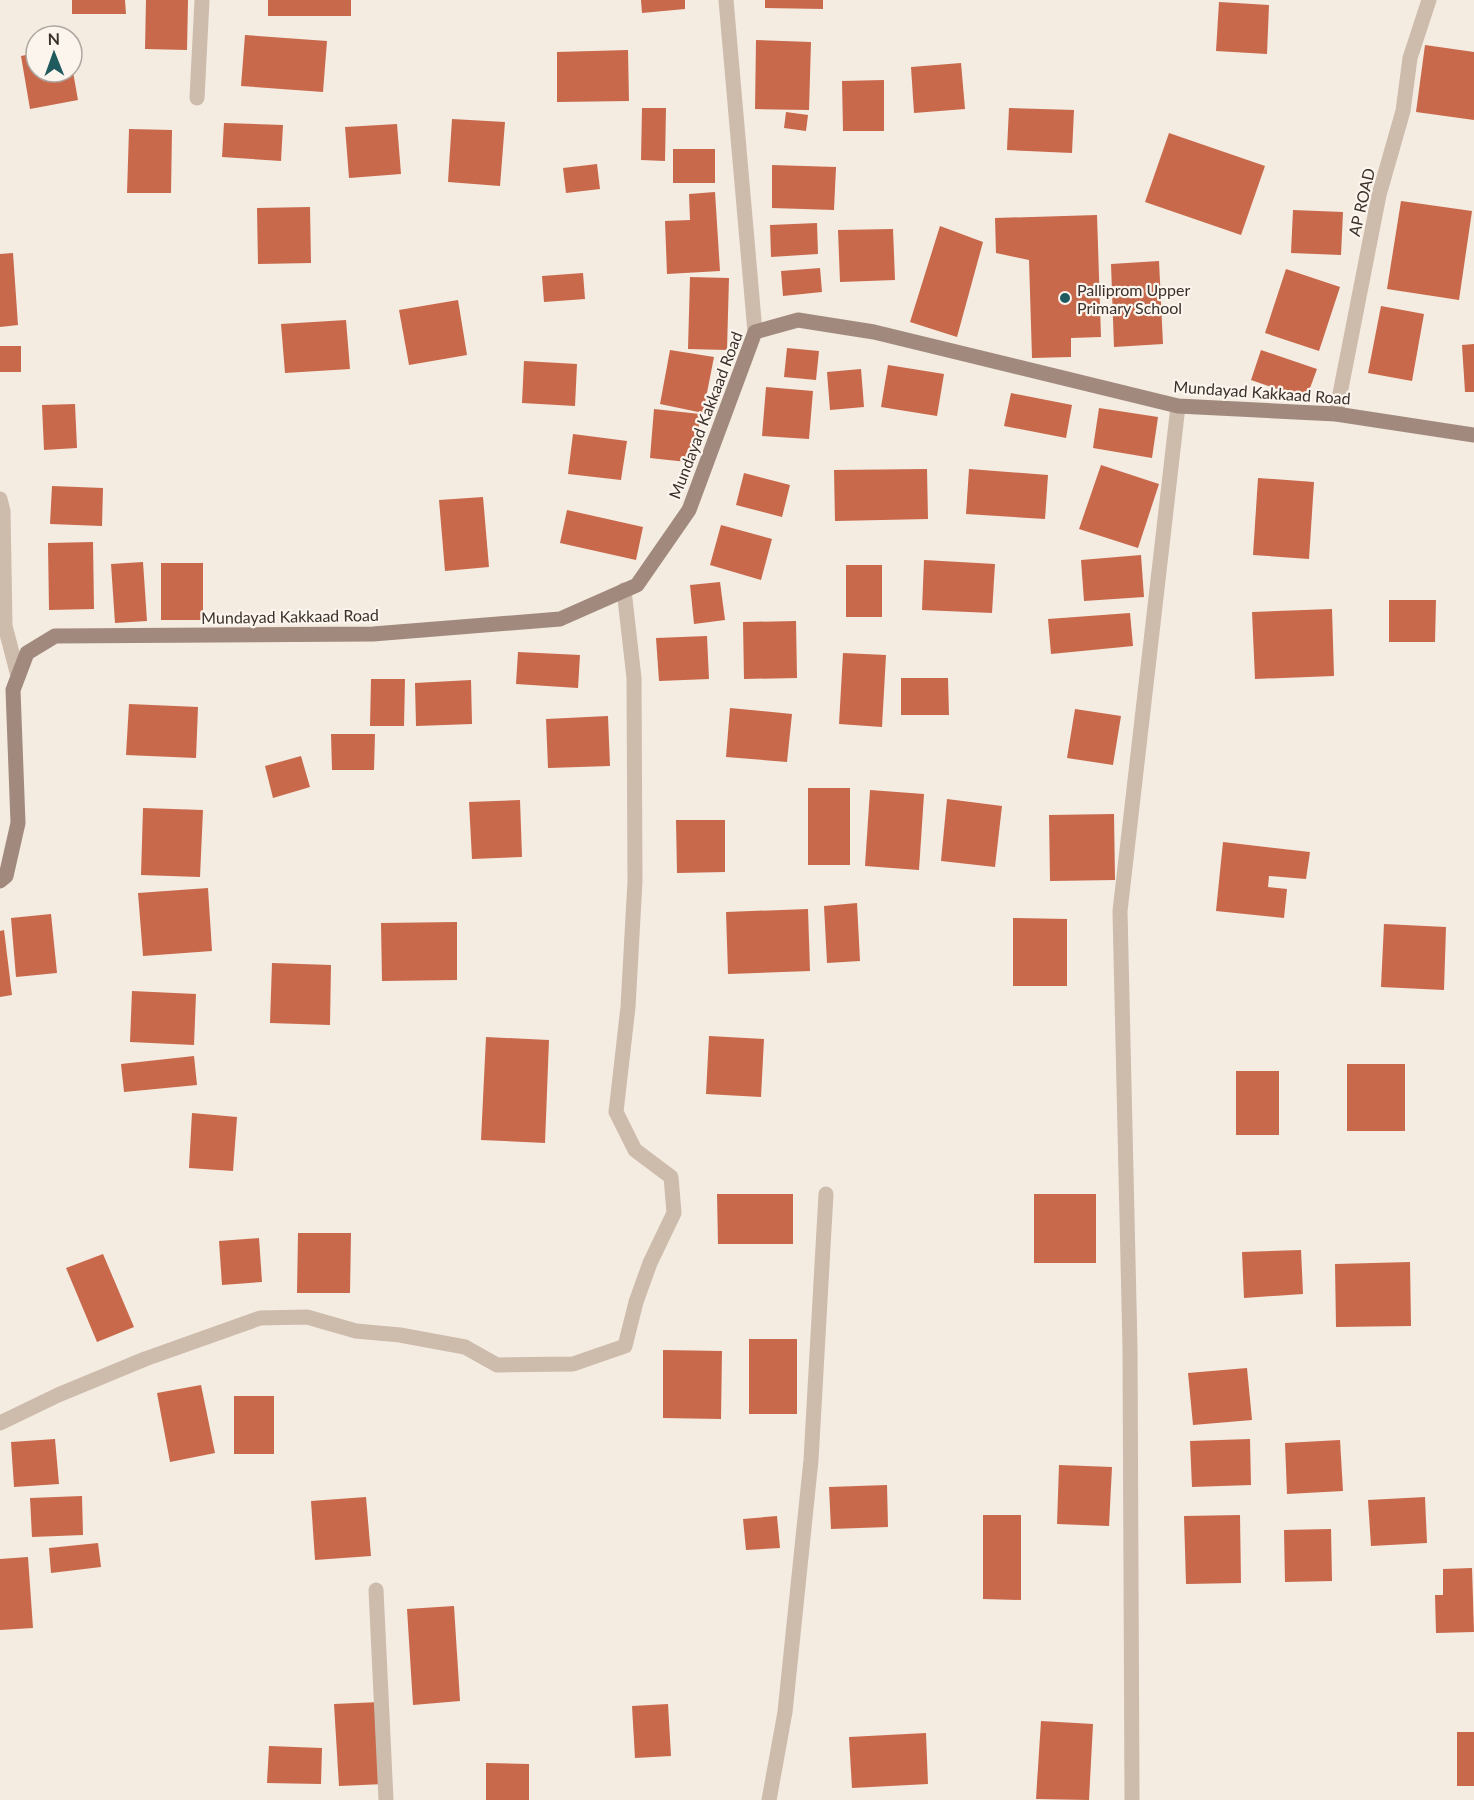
<svg xmlns="http://www.w3.org/2000/svg" width="1474" height="1800" font-family="Lato,sans-serif">
<rect width="100%" height="100%" fill="#f4ebe1"/>
<g fill="#c8694b">
<polygon points="72,0 125,0 126,14 72,14"/>
<polygon points="146,0 188,0 187,50 145,49"/>
<rect x="268" y="0" width="83" height="16"/>
<polygon points="641,0 685,0 685,9 642,13"/>
<polygon points="765,0 823,0 823,9 765,8"/>
<polygon points="1219,2 1269,5 1267,54 1216,51"/>
<polygon points="245,35 327,41 323,92 241,86"/>
<polygon points="756,40 811,42 809,110 755,109"/>
<polygon points="1425,45 1474,52 1474,120 1416,112"/>
<polygon points="628,50 629,101 557,102 557,52"/>
<polygon points="36,53 36,72 73,72 78,100 30,109 21,56"/>
<polygon points="961,63 965,109 914,113 911,67"/>
<polygon points="884,80 884,131 843,131 842,81"/>
<polygon points="642,108 666,108 665,161 641,160"/>
<polygon points="1009,108 1074,110 1072,153 1007,150"/>
<polygon points="786,112 808,115 806,131 784,128"/>
<polygon points="452,119 505,122 500,186 448,182"/>
<polygon points="224,123 283,125 281,161 222,157"/>
<polygon points="397,124 401,174 349,178 345,127"/>
<polygon points="129,129 172,130 171,193 127,193"/>
<polygon points="1169,133 1265,166 1241,235 1145,202"/>
<rect x="673" y="149" width="42" height="34"/>
<polygon points="597,164 600,189 566,193 563,168"/>
<polygon points="772,165 836,167 834,210 772,208"/>
<polygon points="715,192 720,271 667,274 665,221 690,220 689,194"/>
<polygon points="1401,201 1472,211 1459,300 1387,289"/>
<polygon points="310,207 311,263 258,264 257,208"/>
<polygon points="1293,210 1343,212 1341,255 1291,253"/>
<polygon points="1097,215 1101,337 1071,338 1071,357 1032,358 1029,260 996,253 995,218"/>
<polygon points="817,223 818,254 771,257 770,225"/>
<polygon points="940,226 983,242 957,337 910,322"/>
<polygon points="893,229 895,280 840,282 838,230"/>
<polygon points="13,253 18,325 0,327 0,254"/>
<polygon points="1159,261 1163,344 1114,347 1111,264"/>
<polygon points="820,268 822,292 783,296 781,271"/>
<polygon points="1286,269 1340,287 1319,351 1265,333"/>
<polygon points="583,273 585,299 544,302 542,276"/>
<polygon points="690,277 729,278 727,350 688,349"/>
<polygon points="458,300 467,355 409,365 399,310"/>
<polygon points="1381,306 1424,314 1412,381 1368,373"/>
<polygon points="346,320 350,369 285,373 281,324"/>
<polygon points="1474,344 1474,392 1465,392 1462,345"/>
<rect x="0" y="346" width="21" height="26"/>
<polygon points="787,348 819,351 816,380 784,377"/>
<polygon points="670,350 714,357 703,413 660,404"/>
<polygon points="1261,350 1317,369 1306,399 1251,380"/>
<polygon points="524,361 577,364 575,406 522,403"/>
<polygon points="888,365 944,374 937,416 881,407"/>
<polygon points="861,369 864,407 830,410 827,372"/>
<polygon points="766,387 813,391 809,439 762,436"/>
<polygon points="1011,393 1072,405 1066,438 1004,426"/>
<polygon points="75,404 77,448 44,450 42,405"/>
<polygon points="1099,408 1158,417 1152,458 1093,448"/>
<polygon points="654,409 700,414 696,463 650,458"/>
<polygon points="573,434 627,441 621,480 568,474"/>
<polygon points="1101,465 1159,484 1138,548 1079,529"/>
<polygon points="927,469 928,519 835,521 834,470"/>
<polygon points="969,469 1048,475 1045,519 966,514"/>
<polygon points="744,473 790,485 782,517 736,505"/>
<polygon points="1258,478 1314,482 1309,559 1253,555"/>
<polygon points="52,486 103,488 102,526 50,524"/>
<polygon points="483,497 489,567 445,571 439,500"/>
<polygon points="567,510 643,527 636,560 560,543"/>
<polygon points="721,525 772,539 761,580 710,565"/>
<polygon points="93,542 94,609 49,610 48,543"/>
<polygon points="1141,555 1144,597 1084,601 1081,560"/>
<polygon points="924,560 995,564 992,613 922,610"/>
<polygon points="143,562 147,621 115,623 111,564"/>
<rect x="161" y="563" width="42" height="57"/>
<rect x="846" y="565" width="36" height="52"/>
<polygon points="720,582 725,620 694,624 690,585"/>
<polygon points="1389,600 1436,600 1435,642 1389,642"/>
<polygon points="1332,609 1334,676 1255,679 1252,612"/>
<polygon points="1130,613 1133,646 1051,654 1048,619"/>
<polygon points="796,621 797,678 744,679 743,622"/>
<polygon points="707,636 709,679 659,681 656,638"/>
<polygon points="518,652 580,655 578,688 516,684"/>
<polygon points="843,653 886,655 882,727 839,724"/>
<polygon points="901,678 948,678 949,715 901,715"/>
<polygon points="371,679 405,679 404,726 370,726"/>
<polygon points="471,680 472,724 416,726 415,683"/>
<polygon points="129,704 198,707 196,758 126,755"/>
<polygon points="730,708 792,714 787,762 726,757"/>
<polygon points="1075,709 1121,716 1113,765 1067,758"/>
<polygon points="608,716 610,766 548,768 546,719"/>
<polygon points="331,734 375,734 374,770 332,770"/>
<polygon points="301,756 310,787 273,798 265,766"/>
<rect x="808" y="788" width="42" height="77"/>
<polygon points="870,790 924,794 919,870 865,866"/>
<polygon points="947,799 1002,806 995,867 941,861"/>
<polygon points="520,800 522,857 472,859 469,802"/>
<polygon points="143,808 203,810 200,877 141,875"/>
<polygon points="1114,814 1115,880 1050,881 1049,815"/>
<polygon points="676,820 725,820 725,872 677,873"/>
<polygon points="1223,842 1310,852 1306,879 1269,876 1268,887 1287,889 1284,918 1216,911"/>
<polygon points="208,888 212,951 143,956 138,893"/>
<polygon points="857,903 860,961 827,963 824,906"/>
<polygon points="808,909 810,971 728,974 726,912"/>
<polygon points="51,914 57,973 16,977 11,918"/>
<polygon points="1013,918 1067,919 1067,986 1013,986"/>
<polygon points="457,922 457,980 382,981 381,923"/>
<polygon points="1384,924 1446,927 1444,990 1381,987"/>
<polygon points="4,930 12,995 0,997 0,931"/>
<polygon points="272,963 331,965 330,1025 270,1023"/>
<polygon points="132,991 196,994 194,1045 130,1042"/>
<polygon points="709,1036 764,1039 761,1097 706,1094"/>
<polygon points="486,1037 549,1040 545,1143 481,1140"/>
<polygon points="194,1056 197,1085 124,1092 121,1064"/>
<rect x="1347" y="1064" width="58" height="67"/>
<rect x="1236" y="1071" width="43" height="64"/>
<polygon points="192,1113 237,1117 233,1171 189,1168"/>
<polygon points="717,1194 793,1194 793,1244 718,1244"/>
<rect x="1034" y="1194" width="62" height="69"/>
<polygon points="298,1233 351,1233 350,1293 297,1293"/>
<polygon points="259,1238 262,1282 222,1285 219,1241"/>
<polygon points="1301,1250 1303,1294 1244,1298 1242,1252"/>
<polygon points="103,1254 134,1327 97,1342 66,1268"/>
<polygon points="1410,1262 1411,1326 1336,1327 1335,1264"/>
<rect x="749" y="1339" width="48" height="75"/>
<polygon points="663,1350 722,1351 721,1419 663,1418"/>
<polygon points="1247,1368 1252,1420 1193,1425 1188,1373"/>
<polygon points="201,1385 215,1453 170,1462 157,1393"/>
<rect x="234" y="1396" width="40" height="58"/>
<polygon points="55,1439 59,1484 14,1487 11,1442"/>
<polygon points="1250,1439 1251,1485 1192,1487 1190,1441"/>
<polygon points="1340,1440 1343,1491 1287,1494 1285,1443"/>
<polygon points="1059,1465 1112,1467 1109,1526 1057,1524"/>
<polygon points="887,1485 888,1527 831,1529 829,1487"/>
<polygon points="82,1496 83,1535 32,1537 30,1498"/>
<polygon points="366,1497 371,1556 315,1560 311,1501"/>
<polygon points="1425,1497 1427,1543 1371,1546 1368,1500"/>
<polygon points="983,1515 1021,1515 1021,1600 983,1599"/>
<polygon points="1240,1515 1241,1583 1186,1584 1184,1516"/>
<polygon points="777,1516 780,1548 746,1550 743,1519"/>
<polygon points="1331,1529 1332,1581 1285,1582 1284,1530"/>
<polygon points="98,1543 101,1567 51,1573 49,1548"/>
<polygon points="28,1557 33,1628 0,1630 0,1559"/>
<polygon points="1472,1568 1474,1632 1436,1633 1435,1595 1443,1595 1443,1569"/>
<polygon points="454,1606 460,1701 413,1705 407,1609"/>
<polygon points="380,1702 384,1784 339,1786 334,1704"/>
<polygon points="668,1704 671,1756 635,1758 632,1706"/>
<polygon points="1041,1721 1093,1724 1089,1800 1036,1799"/>
<rect x="1457" y="1732" width="17" height="54"/>
<polygon points="926,1733 928,1784 852,1788 849,1737"/>
<polygon points="269,1746 322,1748 321,1784 267,1783"/>
<polygon points="486,1763 529,1764 529,1800 486,1800"/>
</g>
<g fill="none" stroke-linecap="round" stroke-linejoin="round">
<g stroke="#cdbbac" stroke-width="15">
<polyline points="726,0 755,332"/>
<polyline points="197,98 202,0"/>
<polyline points="1336,414 1379,195 1403,111 1410,58 1429,0"/>
<polyline points="0,499 3,511 5,626 18,676"/>
<polyline points="0,1423 58,1395 145,1359 260,1318 307,1317 356,1331 400,1335 465,1347 497,1365 573,1364 625,1346 636,1302 650,1263 674,1213 671,1177 635,1150 616,1112 628,1007 635,881 634,678 624,590"/>
<polyline points="376,1590 386,1800"/>
<polyline points="769,1800 785,1712 811,1460 826,1194"/>
<polyline points="1132,1800 1130,1347 1120,911 1178,406"/>
</g>
<polyline stroke="#a18a7d" stroke-width="15" points="0,881 6,876 18,823 13,690 27,653 55,636 373,634 560,619 637,585 689,510 755,332 798,320 874,332 1178,406 1336,414 1474,435"/>
</g>
<circle fill="#1f5a5e" stroke="#fbf5ee" stroke-width="2" cx="1065" cy="298" r="6"/>
<g text-anchor="middle" dominant-baseline="central" stroke-width="4.5" stroke-linejoin="round" paint-order="stroke">
<g font-size="16" fill="#3b302b" stroke="#fbf5ee">
<text transform="translate(1361 202) rotate(-77)">AP ROAD</text>
<text transform="translate(1262 392) rotate(4)">Mundayad Kakkaad Road</text>
<text transform="translate(705 415) rotate(-69)">Mundayad Kakkaad Road</text>
<text transform="translate(290 616) rotate(-1)">Mundayad Kakkaad Road</text>
</g>
<g font-size="16" fill="#3b302b" stroke="#fbf5ee" text-anchor="start">
<text x="1077" y="289">Palliprom Upper<tspan x="1077" dy="18">Primary School</tspan></text>
</g>
</g>
<g transform="translate(54 54) rotate(359)"><circle r="28" fill="#fbf5ee" stroke="#aea6a0" stroke-width="1.5"/>
<path d="M0-4.5L10 22L0 15L-10 22Z" fill="#1f5a5e"/>
<text y="-9" font-size="16" font-weight="bold" text-anchor="middle" fill="#3b302b">N</text>
</g>
</svg>
